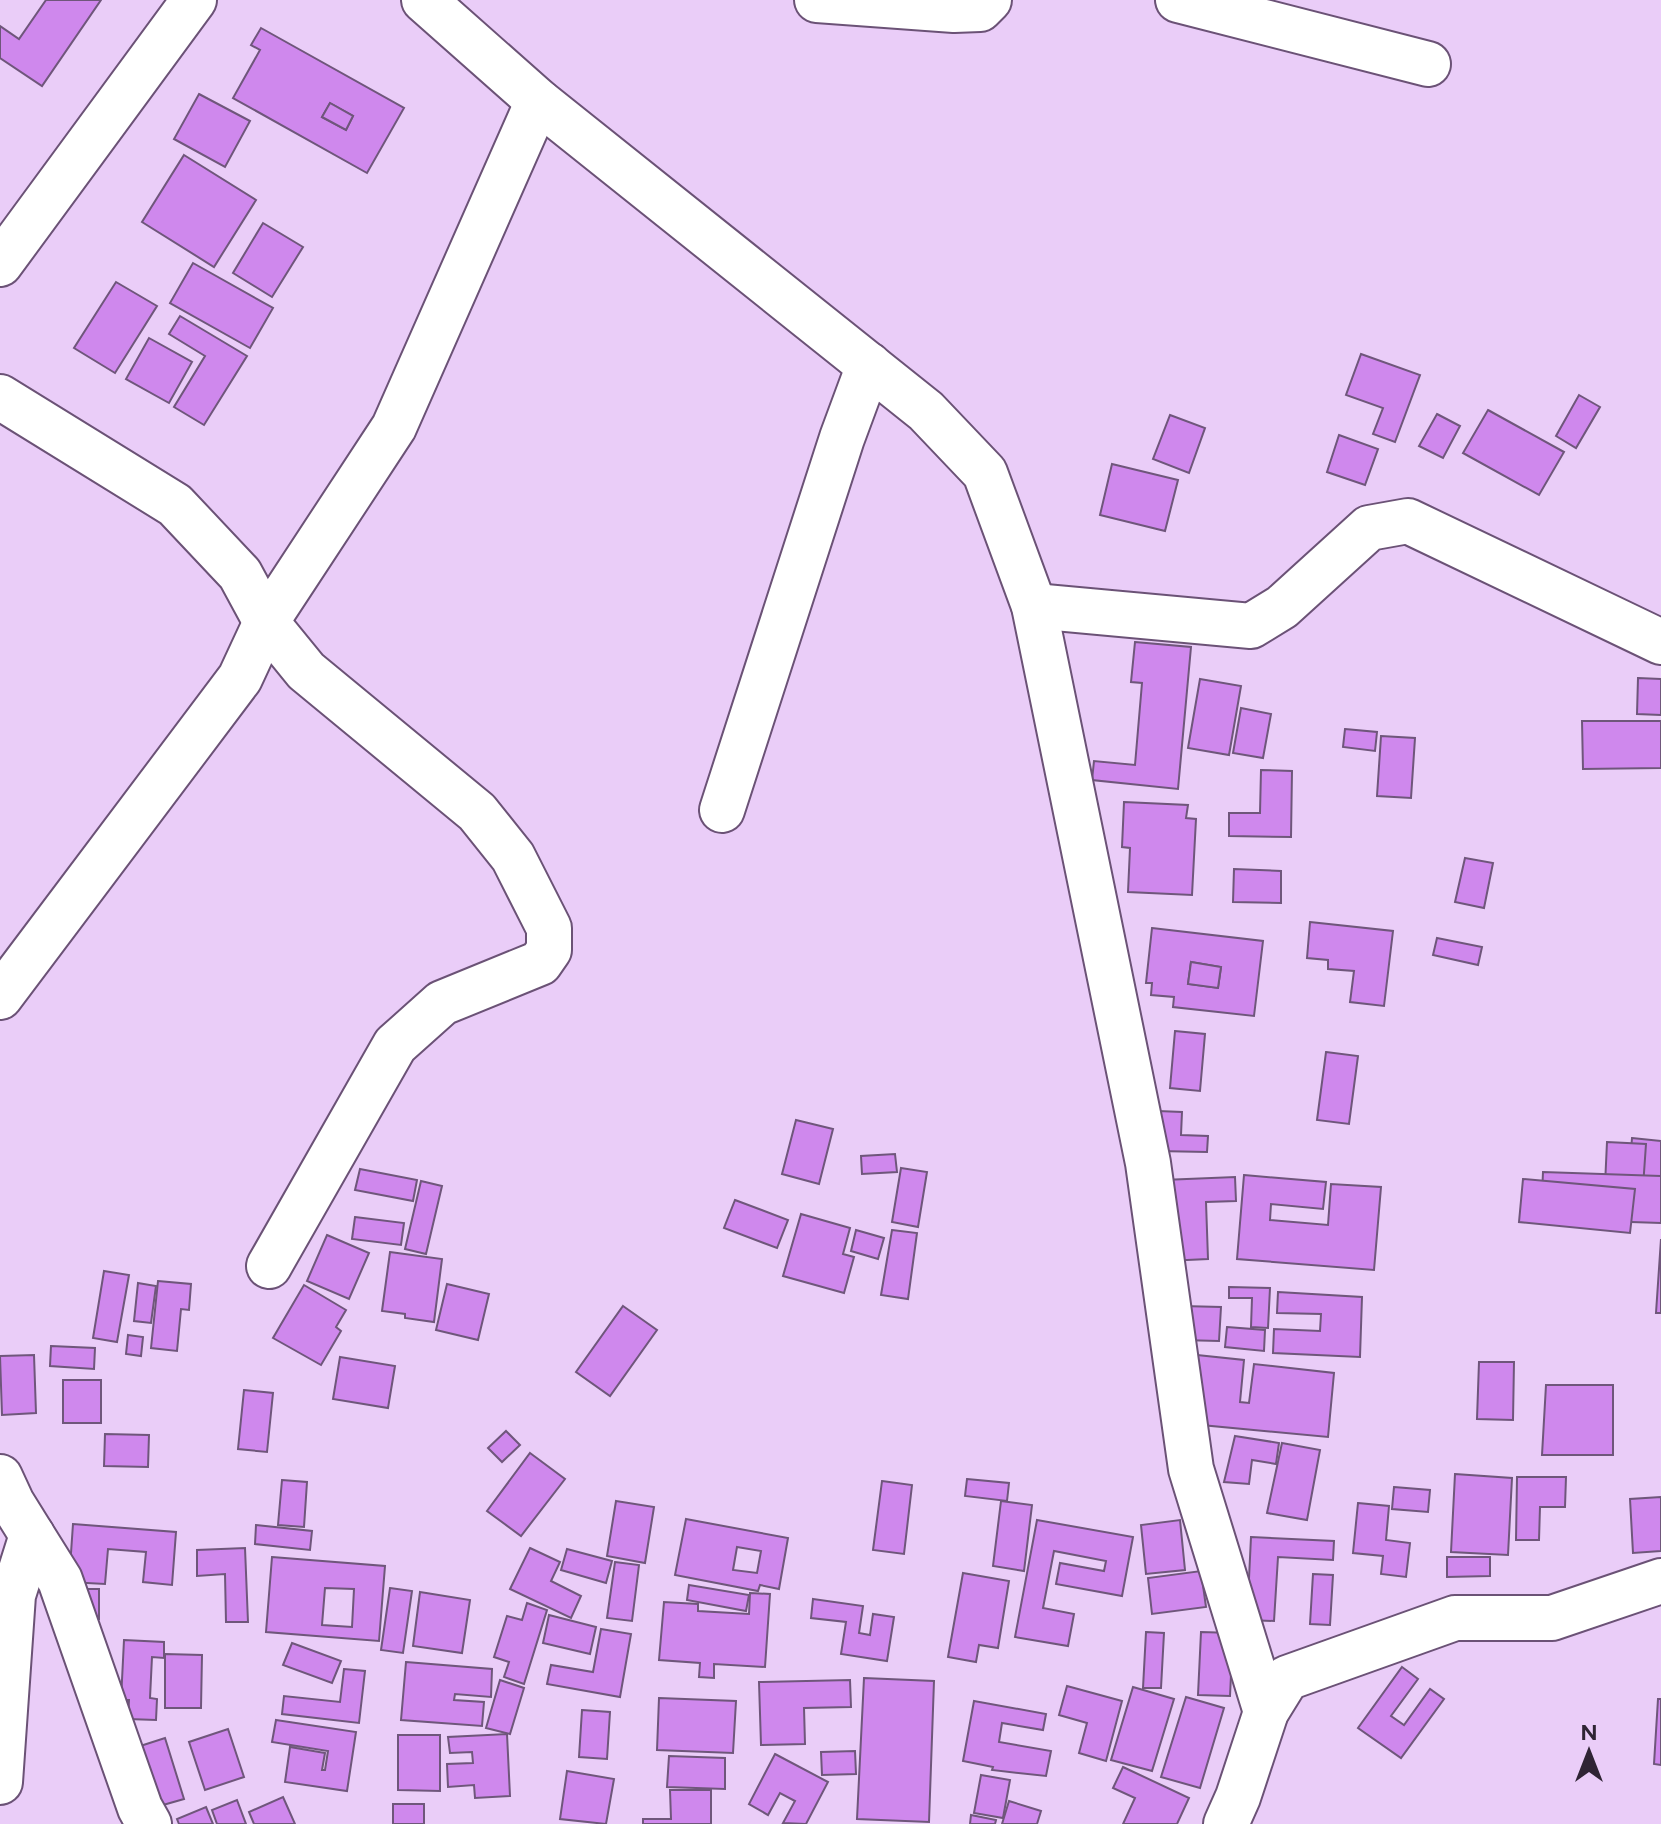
<svg xmlns="http://www.w3.org/2000/svg" width="1661" height="1824" font-family="Figtree,sans-serif">
<rect width="100%" height="100%" fill="#eacdf8"/>
<g fill="#cf88ed" stroke="#6f567b" stroke-width="2" fill-rule="evenodd">
<polygon points="46,0 101,0 42,86 0,58 0,26 19,39"/>
<path d="M261 28 404 108 367 173 233 98 260 50 251 45ZM330 103 353 116 346 130 322 117Z"/>
<polygon points="199,94 250,121 225,167 174,139"/>
<polygon points="330,103 353,116 346,130 322,117"/>
<polygon points="184,155 256,200 214,267 142,222"/>
<polygon points="263,223 303,247 272,297 233,273"/>
<polygon points="193,263 273,308 250,348 170,303"/>
<polygon points="116,282 157,306 115,373 74,348"/>
<polygon points="180,316 247,356 204,425 174,407 205,356 169,334"/>
<polygon points="149,338 192,362 169,403 126,379"/>
<polygon points="1361,354 1420,375 1395,442 1373,434 1383,408 1346,395"/>
<polygon points="1579,395 1600,407 1576,448 1556,436"/>
<polygon points="1488,410 1564,452 1539,495 1463,453"/>
<polygon points="1437,414 1460,426 1443,458 1419,446"/>
<polygon points="1170,415 1205,428 1189,473 1153,459"/>
<polygon points="1339,435 1378,449 1365,485 1327,472"/>
<polygon points="1112,464 1178,480 1165,531 1100,515"/>
<polygon points="1135,642 1191,647 1178,789 1092,780 1094,761 1135,765 1142,683 1131,682"/>
<polygon points="1638,678 1661,679 1661,715 1637,714"/>
<polygon points="1200,679 1241,686 1229,755 1188,748"/>
<polygon points="1241,708 1271,714 1263,758 1233,753"/>
<polygon points="1582,721 1661,721 1661,768 1583,769"/>
<polygon points="1345,729 1377,732 1375,751 1343,747"/>
<polygon points="1381,736 1415,738 1411,798 1377,796"/>
<polygon points="1261,770 1292,771 1291,837 1229,836 1229,813 1260,813"/>
<polygon points="1124,802 1188,805 1186,818 1196,819 1192,895 1128,892 1130,848 1122,847"/>
<polygon points="1465,858 1493,863 1484,908 1455,902"/>
<polygon points="1234,869 1281,871 1281,903 1233,902"/>
<polygon points="1310,922 1393,931 1384,1006 1350,1002 1354,971 1328,969 1328,960 1307,958"/>
<path d="M1152 928 1263 941 1254 1016 1173 1007 1174 997 1151 995 1152 983H1146ZM1191 962 1221 967 1218 988 1188 984Z"/>
<polygon points="1437,938 1482,947 1478,965 1433,955"/>
<polygon points="1191,962 1221,967 1218,988 1188,984"/>
<polygon points="1175,1031 1205,1034 1200,1091 1170,1088"/>
<polygon points="1326,1052 1358,1056 1349,1124 1317,1120"/>
<polygon points="1158,1111 1182,1112 1181,1135 1208,1136 1207,1152 1157,1151"/>
<polygon points="796,1120 833,1129 819,1184 782,1174"/>
<polygon points="1632,1138 1661,1141 1661,1178 1629,1175"/>
<polygon points="1607,1142 1646,1144 1643,1187 1605,1185"/>
<polygon points="895,1154 897,1172 862,1174 861,1156"/>
<polygon points="901,1168 927,1172 918,1227 892,1222"/>
<polygon points="360,1169 417,1180 413,1201 355,1190"/>
<polygon points="1543,1172 1661,1176 1661,1223 1541,1219"/>
<polygon points="1244,1175 1326,1182 1323,1209 1271,1204 1270,1220 1328,1225 1331,1184 1381,1187 1374,1270 1237,1259"/>
<polygon points="1235,1177 1236,1201 1206,1202 1208,1259 1166,1261 1163,1180"/>
<polygon points="1523,1179 1635,1189 1630,1233 1519,1222"/>
<polygon points="421,1181 442,1186 426,1254 405,1249"/>
<polygon points="735,1200 788,1220 777,1248 724,1228"/>
<polygon points="801,1214 850,1228 843,1254 854,1257 844,1293 783,1276"/>
<polygon points="355,1217 404,1223 401,1245 352,1239"/>
<polygon points="856,1230 884,1238 878,1259 851,1251"/>
<polygon points="892,1230 917,1233 908,1299 881,1295"/>
<polygon points="327,1235 369,1253 349,1299 307,1281"/>
<polygon points="1661,1239 1661,1313 1656,1313"/>
<polygon points="390,1252 442,1259 434,1322 405,1318 405,1314 382,1311"/>
<polygon points="104,1271 129,1275 117,1342 93,1338"/>
<polygon points="158,1281 191,1284 189,1310 181,1309 177,1351 151,1348"/>
<polygon points="138,1283 156,1286 151,1323 134,1321"/>
<polygon points="447,1284 489,1294 478,1340 436,1330"/>
<polygon points="304,1285 346,1310 336,1327 341,1331 321,1365 273,1338"/>
<polygon points="1229,1287 1270,1288 1268,1328 1251,1327 1252,1298 1229,1298"/>
<polygon points="1278,1292 1362,1297 1360,1357 1273,1353 1274,1329 1320,1331 1321,1314 1277,1313"/>
<polygon points="623,1306 657,1330 610,1396 576,1372"/>
<polygon points="1182,1306 1221,1307 1219,1341 1181,1340"/>
<polygon points="1227,1327 1265,1330 1264,1351 1225,1347"/>
<polygon points="128,1335 143,1337 141,1356 126,1354"/>
<polygon points="51,1346 95,1348 94,1369 50,1366"/>
<polygon points="34,1355 36,1413 2,1415 0,1356"/>
<polygon points="1197,1355 1244,1360 1240,1402 1249,1403 1254,1364 1334,1373 1328,1437 1191,1424"/>
<polygon points="340,1357 395,1366 388,1408 333,1399"/>
<polygon points="1479,1362 1514,1362 1513,1420 1477,1419"/>
<rect x="63" y="1380" width="38" height="43"/>
<polygon points="1546,1385 1613,1385 1613,1455 1542,1455"/>
<polygon points="244,1390 273,1393 267,1452 238,1449"/>
<polygon points="506,1431 520,1445 502,1462 488,1448"/>
<polygon points="105,1434 149,1435 148,1467 104,1466"/>
<polygon points="1235,1436 1279,1443 1276,1464 1252,1460 1249,1484 1224,1482"/>
<polygon points="1282,1443 1320,1450 1307,1520 1267,1513"/>
<polygon points="530,1453 565,1479 521,1536 487,1511"/>
<polygon points="1455,1474 1512,1478 1508,1555 1451,1552"/>
<polygon points="1517,1477 1566,1477 1565,1507 1540,1507 1539,1540 1516,1540"/>
<polygon points="967,1479 1009,1483 1007,1501 965,1496"/>
<polygon points="282,1480 307,1482 304,1527 278,1525"/>
<polygon points="882,1481 912,1485 904,1554 873,1550"/>
<polygon points="1394,1487 1430,1490 1428,1512 1392,1509"/>
<polygon points="1661,1497 1661,1551 1633,1553 1630,1499"/>
<polygon points="616,1501 654,1507 645,1563 607,1556"/>
<polygon points="1001,1501 1032,1505 1024,1571 993,1566"/>
<polygon points="1358,1503 1389,1506 1386,1540 1410,1543 1406,1577 1381,1574 1383,1556 1353,1553"/>
<path d="M686 1519 788 1538 779 1589 760 1585 758 1591 675 1575ZM737 1547 761 1551 757 1573 733 1570Z"/>
<polygon points="1037,1520 1133,1537 1122,1596 1056,1584 1060,1563 1104,1571 1106,1561 1054,1551 1043,1608 1074,1614 1068,1646 1015,1637"/>
<polygon points="1180,1520 1185,1570 1146,1574 1141,1525"/>
<polygon points="73,1524 176,1532 172,1585 143,1582 146,1552 108,1549 105,1584 69,1582"/>
<polygon points="256,1525 312,1531 310,1550 255,1544"/>
<polygon points="1251,1537 1334,1541 1333,1560 1278,1557 1274,1621 1247,1620"/>
<polygon points="245,1548 248,1622 226,1622 225,1574 197,1576 197,1550"/>
<polygon points="530,1548 560,1562 551,1581 581,1596 571,1618 510,1589"/>
<polygon points="567,1549 612,1561 606,1583 561,1570"/>
<path d="M272 1557 385 1566 379 1641 266 1632ZM325 1588 354 1589 352 1627 322 1625Z"/>
<polygon points="1447,1557 1490,1557 1490,1576 1447,1577"/>
<polygon points="615,1562 639,1565 632,1621 607,1618"/>
<polygon points="1201,1571 1206,1607 1152,1614 1148,1578"/>
<polygon points="963,1573 1009,1581 998,1648 979,1645 976,1662 948,1657"/>
<polygon points="1313,1574 1333,1575 1330,1625 1310,1624"/>
<polygon points="689,1585 749,1595 746,1611 687,1600"/>
<polygon points="390,1588 412,1591 403,1653 381,1650"/>
<polygon points="85,1589 99,1589 99,1619 85,1620"/>
<polygon points="420,1592 470,1600 462,1653 413,1646"/>
<polygon points="750,1593 770,1594 765,1667 714,1664 714,1678 699,1677 700,1663 659,1660 664,1602 698,1604 698,1611 749,1614"/>
<polygon points="813,1599 863,1606 859,1633 870,1635 873,1614 894,1617 887,1661 841,1654 846,1622 811,1618"/>
<polygon points="527,1603 547,1610 524,1684 504,1677 509,1662 494,1657 507,1616 522,1620"/>
<polygon points="549,1615 596,1627 590,1654 543,1643"/>
<polygon points="601,1629 631,1634 620,1697 547,1684 551,1665 593,1672"/>
<polygon points="1146,1632 1164,1633 1161,1688 1143,1688"/>
<polygon points="1201,1632 1233,1633 1230,1696 1198,1695"/>
<polygon points="124,1640 164,1642 164,1658 152,1657 150,1698 157,1699 156,1720 128,1719 129,1700 121,1700"/>
<polygon points="292,1643 341,1661 332,1683 283,1665"/>
<polygon points="165,1654 202,1655 201,1708 165,1708"/>
<polygon points="406,1662 492,1669 491,1697 455,1694 454,1700 484,1702 482,1726 401,1720"/>
<polygon points="1402,1667 1418,1679 1391,1716 1404,1725 1430,1689 1444,1699 1401,1758 1358,1728"/>
<polygon points="344,1669 365,1671 359,1723 282,1714 284,1696 340,1702"/>
<polygon points="864,1678 934,1681 929,1822 857,1819"/>
<polygon points="500,1680 524,1688 510,1734 486,1728"/>
<polygon points="850,1680 851,1707 804,1708 805,1744 761,1745 759,1682"/>
<polygon points="1067,1686 1122,1701 1106,1761 1079,1753 1087,1723 1059,1715"/>
<polygon points="1133,1687 1174,1699 1152,1771 1111,1760"/>
<polygon points="1186,1697 1224,1708 1200,1788 1161,1777"/>
<polygon points="659,1698 736,1701 733,1753 657,1750"/>
<polygon points="1658,1699 1661,1699 1661,1765 1654,1764"/>
<polygon points="974,1701 1046,1714 1043,1730 1002,1723 999,1742 1051,1751 1046,1776 992,1770 993,1767 963,1761"/>
<polygon points="582,1710 610,1712 607,1759 579,1757"/>
<polygon points="276,1720 356,1732 347,1791 285,1782 290,1747 325,1753 322,1770 325,1770 328,1751 272,1742"/>
<polygon points="228,1729 244,1777 205,1790 189,1742"/>
<polygon points="507,1734 510,1796 475,1798 474,1785 448,1787 447,1764 473,1763 472,1752 450,1753 448,1737"/>
<polygon points="398,1735 440,1735 440,1791 398,1790"/>
<polygon points="165,1738 184,1799 149,1809 131,1749"/>
<polygon points="855,1751 856,1774 822,1775 821,1752"/>
<polygon points="775,1754 828,1782 806,1824 783,1823 795,1801 780,1793 768,1815 749,1804"/>
<polygon points="669,1756 725,1758 725,1789 667,1787"/>
<polygon points="1123,1767 1189,1798 1177,1824 1123,1824 1135,1798 1113,1788"/>
<polygon points="567,1771 614,1779 606,1824 560,1819"/>
<polygon points="981,1775 1010,1780 1003,1818 974,1813"/>
<polygon points="670,1790 711,1790 711,1824 643,1824 643,1819 671,1819"/>
<polygon points="283,1797 295,1824 254,1824 249,1812"/>
<polygon points="237,1800 246,1824 217,1824 212,1810"/>
<polygon points="1009,1801 1041,1811 1037,1824 1002,1824"/>
<rect x="393" y="1804" width="31" height="20"/>
<polygon points="206,1807 213,1824 179,1824 177,1819"/>
<polygon points="971,1815 996,1820 995,1824 970,1824"/>
</g>
<g fill="none" stroke-linecap="round" stroke-linejoin="round">
<defs>
<g id="street">
<polyline points="424,0 538,101 926,411 985,473 1034,606 1148,1163 1191,1469 1266,1712"/>
<polyline points="817,0 954,10 980,9 989,0"/>
<polyline points="1178,0 1428,64"/>
<polyline points="0,264 194,0"/>
<polyline points="0,397 175,505 240,574 266,622 306,671 477,812 513,857 549,928 549,950 540,963 442,1003 395,1045 269,1266"/>
<polyline points="1034,606 1251,626 1282,607 1369,528 1408,521 1661,642"/>
<polyline points="722,810 842,438 869,365"/>
<polyline points="0,997 240,678 266,622 394,427 538,101"/>
<polyline points="0,1477 12,1503 60,1580 140,1808 149,1824"/>
<polyline points="0,1782 13,1595 32,1535"/>
<polyline points="1226,1824 1238,1797 1266,1712 1287,1678 1455,1618 1552,1618 1661,1581"/>
</g>
</defs>
<use href="#street" stroke="#6b5276" stroke-width="48"/>
<use href="#street" stroke="#fff" stroke-width="44"/>
</g>
<g transform="translate(1589 1752)" stroke="#eacdf8" stroke-width="6" paint-order="stroke">
<path d="M0-6L14 30L0 20L-14 30Z" fill="#2f2434"/>
<text y="-12" font-size="22" font-weight="bold" text-anchor="middle" fill="#2f2434">N</text>
</g>
</svg>
